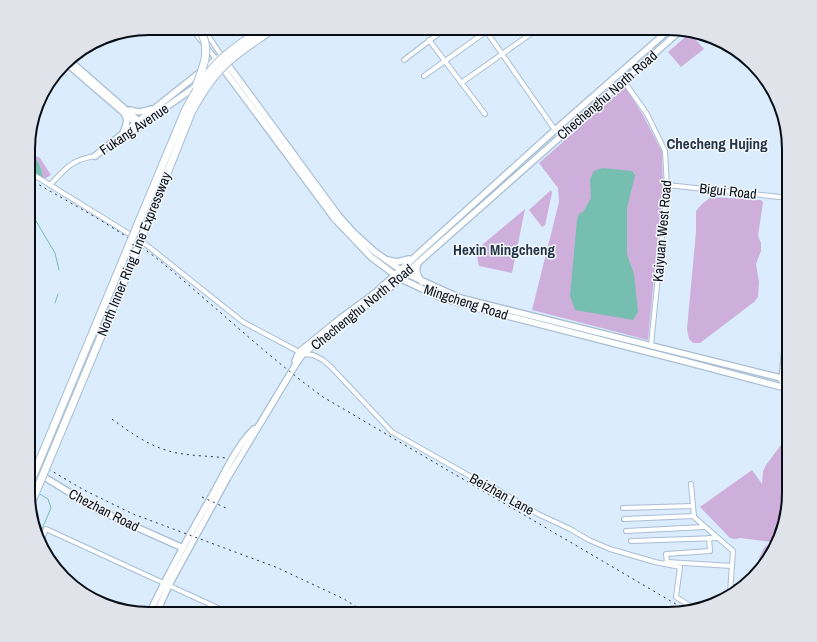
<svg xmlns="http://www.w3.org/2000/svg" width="817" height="642" font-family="'Archivo Narrow',sans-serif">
<rect width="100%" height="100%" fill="#daecfe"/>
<g fill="#ceafdc">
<polygon points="690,33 704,49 681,67 668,52"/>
<polygon points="625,87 643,115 662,152 663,184 648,340 532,310 559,202 558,188 539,163"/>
<path d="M29 153 40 158 51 175 44 179C40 168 41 160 29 155Z"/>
<polygon points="551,190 552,193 545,225 542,227 529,210"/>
<polygon points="711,197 761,200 763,202 758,236 761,243 761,251 756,264 759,282 758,297 754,302 700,343 693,343 689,339 687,329 696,232 696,211 702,204"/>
<polygon points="525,209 512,273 479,266 476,250"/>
<polygon points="787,423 789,424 789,501 780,539 764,564 761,563 759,558 764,548 771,542 740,538 735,539 730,538 700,507 752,470 762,484 763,471 766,465 784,441 783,437"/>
</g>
<g fill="#75beb0">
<path d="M29 155C41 160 40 168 44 179H33L30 193H29V182L33 165 29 162Z"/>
<polygon points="602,168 632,171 635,175 627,208 627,254 634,274 638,312 633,320 575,310 570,296 577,220 579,214 583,212 591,198 590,179 594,171"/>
</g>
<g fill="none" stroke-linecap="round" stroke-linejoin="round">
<g stroke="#75beb0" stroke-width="1">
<polyline points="29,198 33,216 55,253 59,270"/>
<polyline points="55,303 58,294"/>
<polyline points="38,493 48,499 51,508 38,538"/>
</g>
<defs>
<g id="street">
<polyline points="191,28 216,59"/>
<polyline points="203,28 221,55"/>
<polyline points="484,28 555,130"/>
<polyline points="429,40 485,114"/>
<polyline points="404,60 446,28"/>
<polyline points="424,76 491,28"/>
<polyline points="623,80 647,114 665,151 667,187 651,345"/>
<polyline points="461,83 539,28"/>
<polyline points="29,172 144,243 243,322 303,354 313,355 323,360 331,367 392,432 489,487 493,487 538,514 570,529 589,540 610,549 655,562 680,567 676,597 695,609"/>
<path d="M50 185C66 168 71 160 95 156"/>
<polyline points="667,185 789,198"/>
<polyline points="691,484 694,517 733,551 730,593"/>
<polyline points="623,508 693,506"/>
<polyline points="624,519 694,516"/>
<polyline points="626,531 704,527"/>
<polyline points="631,541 718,538"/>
<polyline points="40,543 46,529 231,614"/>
<polyline points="667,562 666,554 710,551 709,538"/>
<polyline points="664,564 667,562 732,566"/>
<polyline points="731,587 738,588"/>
</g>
<g id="secondary">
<polyline points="68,59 141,123"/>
<polyline points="216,59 334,218 371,257 399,278 440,297 480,309 691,363 789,389"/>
<polyline points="225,61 338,215 353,232 375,252 405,273 460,298 789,380"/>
<polyline points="66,63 138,125"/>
<path d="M130 110C138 113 144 112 151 109"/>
<path d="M123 133C126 125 129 120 124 113"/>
<polyline points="122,138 198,85"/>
<polyline points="95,156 218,58"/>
<polyline points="388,260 397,262 409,259"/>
<path d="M418 263C415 271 417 276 422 282"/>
<polyline points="295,361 299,352 341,318 375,293 555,130 671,28"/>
<polyline points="782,381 789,310"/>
<polyline points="28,467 98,510 183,548"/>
<path d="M149 614C169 572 192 530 215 490 226 470 238 444 254 429"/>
<polyline points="156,614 169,585 228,477 296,364 303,354 344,321 385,292 681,30"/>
</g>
</defs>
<use href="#street" stroke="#a9bed4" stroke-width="6"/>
<use href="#secondary" stroke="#a9bed4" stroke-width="8"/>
<use href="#street" stroke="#fff" stroke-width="4"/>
<use href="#secondary" stroke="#fff" stroke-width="5.5"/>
<g stroke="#2b333d" stroke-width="1" stroke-dasharray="2 4" stroke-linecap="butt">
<path d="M29 179C72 204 116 227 155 257 212 303 264 354 323 397L686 610"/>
<path d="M112 419C132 434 152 448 177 453 193 456 210 456 226 458"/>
<polyline points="28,457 84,490 133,514 278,568 344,599 368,614"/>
<polyline points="202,497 226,508"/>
</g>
<defs>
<g id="highway-bridge">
<path d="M196 86C204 65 212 49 199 28"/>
<path d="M28 488 185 111C196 90 208 69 227 54 238 45 250 37 262 28"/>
<path d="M30 506 130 267 191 113C201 94 213 75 229 61 243 49 259 39 274 28"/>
</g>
</defs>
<use href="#highway-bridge" stroke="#a9bed4" stroke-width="9" stroke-linecap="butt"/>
<use href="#highway-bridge" stroke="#fff" stroke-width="7"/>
</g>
<g text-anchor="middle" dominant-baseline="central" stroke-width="3" stroke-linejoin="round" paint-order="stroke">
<g font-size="14" fill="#070e16" stroke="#f3f7fc">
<text transform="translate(607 95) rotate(-41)">Chechenghu North Road</text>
<text transform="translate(134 129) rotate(-34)">Fukang Avenue</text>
<text transform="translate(728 191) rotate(6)">Bigui Road</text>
<text transform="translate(662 231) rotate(-85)">Kaiyuan West Road</text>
<text transform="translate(134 254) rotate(-68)">North Inner Ring Line Expressway</text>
<text transform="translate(466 302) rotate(18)">Mingcheng Road</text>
<text transform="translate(362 307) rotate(-39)">Chechenghu North Road</text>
<text transform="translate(502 494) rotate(29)">Beizhan Lane</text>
<text transform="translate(104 510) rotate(27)">Chezhan Road</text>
</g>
<g font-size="15" font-weight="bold" fill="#233446" stroke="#f3f7fc">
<text x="717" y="143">Checheng Hujing</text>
<text x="504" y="249">Hexin Mingcheng</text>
</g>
</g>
<path d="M0 0H817V642H0ZM149 35H668A114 114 0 0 1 782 149V493A114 114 0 0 1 668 607H149A114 114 0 0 1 35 493V149A114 114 0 0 1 149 35Z" fill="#e0e4ea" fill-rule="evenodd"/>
<path fill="none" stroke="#070e16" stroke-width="2" d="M149 35H668A114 114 0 0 1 782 149V493A114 114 0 0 1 668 607H149A114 114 0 0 1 35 493V149A114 114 0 0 1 149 35Z"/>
</svg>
